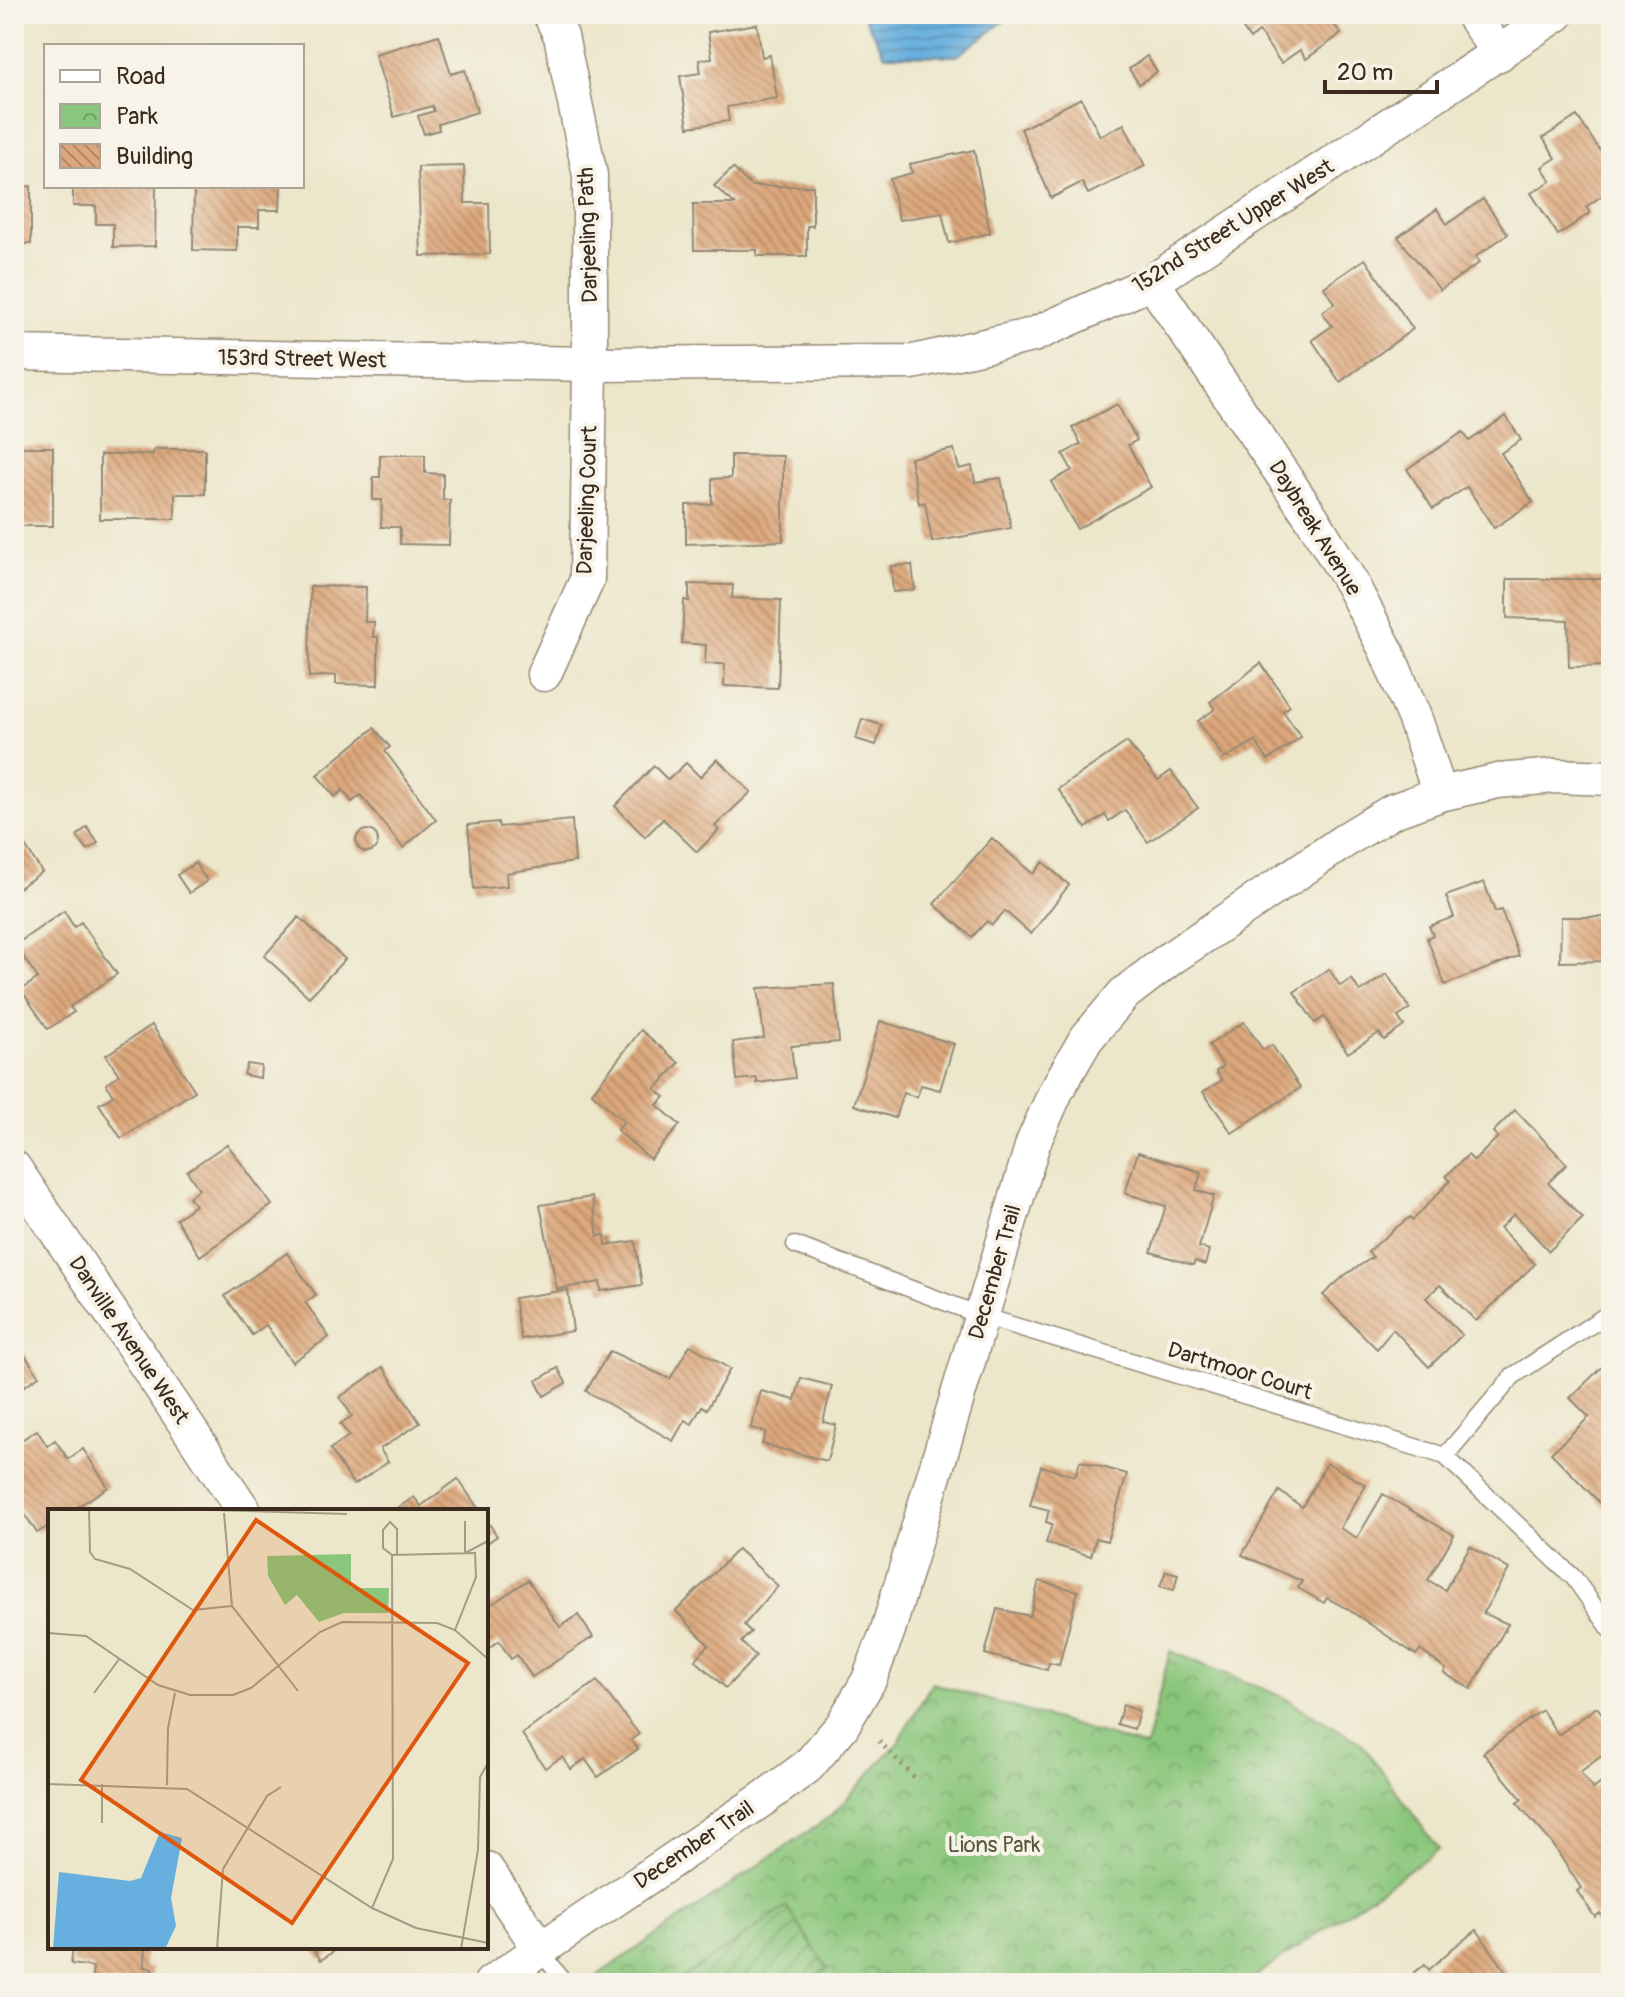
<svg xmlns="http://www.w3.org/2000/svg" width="1625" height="1997" font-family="Pangolin,sans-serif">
<defs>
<pattern id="park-crowns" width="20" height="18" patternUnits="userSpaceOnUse" patternTransform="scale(2)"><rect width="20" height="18" fill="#8ac67c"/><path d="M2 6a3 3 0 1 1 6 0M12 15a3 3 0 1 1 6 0" fill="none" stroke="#72a165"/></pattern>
<pattern id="garden-furrows" width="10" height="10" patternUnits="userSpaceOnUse" patternTransform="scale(2)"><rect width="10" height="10" fill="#8ac67c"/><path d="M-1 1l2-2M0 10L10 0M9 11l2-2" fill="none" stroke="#72a165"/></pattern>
<pattern id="water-rules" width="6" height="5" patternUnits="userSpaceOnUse" patternTransform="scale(2)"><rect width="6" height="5" fill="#67afde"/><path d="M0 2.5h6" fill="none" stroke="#568fb3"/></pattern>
<pattern id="building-back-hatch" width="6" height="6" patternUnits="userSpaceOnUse" patternTransform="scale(2)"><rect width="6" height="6" fill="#dca77b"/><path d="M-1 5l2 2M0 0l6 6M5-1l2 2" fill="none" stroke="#b48864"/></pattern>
</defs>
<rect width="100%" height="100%" fill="#f7f3e8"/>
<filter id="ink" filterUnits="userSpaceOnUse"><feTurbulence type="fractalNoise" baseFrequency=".0125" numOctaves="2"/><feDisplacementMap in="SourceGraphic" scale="16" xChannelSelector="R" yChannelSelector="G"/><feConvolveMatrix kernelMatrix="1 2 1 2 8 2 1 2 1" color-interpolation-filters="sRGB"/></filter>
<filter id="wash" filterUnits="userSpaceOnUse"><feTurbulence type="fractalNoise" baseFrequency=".006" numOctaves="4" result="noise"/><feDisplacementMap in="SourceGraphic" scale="32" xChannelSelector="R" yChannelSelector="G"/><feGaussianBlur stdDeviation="1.8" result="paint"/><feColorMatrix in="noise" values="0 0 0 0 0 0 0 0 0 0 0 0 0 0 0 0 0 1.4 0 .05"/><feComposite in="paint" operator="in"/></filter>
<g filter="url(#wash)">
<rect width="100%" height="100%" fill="#ece6ca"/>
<polygon fill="url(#park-crowns)" stroke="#62784d" stroke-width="2" points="1170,1651 1283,1697 1361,1743 1439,1849 1246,1983 890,1983 883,1974 870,1983 603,1983 598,1975 832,1815 898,1743 932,1683 1146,1747"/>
<polygon fill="url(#garden-furrows)" stroke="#62784d" stroke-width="2" points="787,1907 827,1968 805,1983 675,1983"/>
<polygon fill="url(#water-rules)" stroke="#516c7e" stroke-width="2" points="862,14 1014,14 957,56 885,55"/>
<g id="blocks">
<g fill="url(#building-back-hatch)">
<polygon points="1241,14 1326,14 1341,34 1306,59 1300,50 1281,63 1259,32 1250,39 1236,18"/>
<polygon points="757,24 762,57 770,55 777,98 727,107 729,121 688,127 680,76 701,73 699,60 712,58 708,32"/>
<polygon points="439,35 451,74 465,70 477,112 438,124 439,130 424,134 418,116 434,111 432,106 394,117 375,54"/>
<polygon points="1147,56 1157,72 1139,84 1129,69"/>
<polygon points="1081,98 1100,136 1124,124 1145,166 1088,194 1082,182 1051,198 1021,129"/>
<polygon points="1577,116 1611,167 1611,189 1586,207 1590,213 1558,235 1531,193 1551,181 1542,167 1556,158 1543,138"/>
<polygon points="974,150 990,233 949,243 942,213 899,220 890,179 912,173 910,164"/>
<polygon points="14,160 25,160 22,187 31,186 31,244 14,244"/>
<polygon points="464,166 465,203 489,203 490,254 421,256 418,167"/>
<polygon points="733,168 751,186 813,186 813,226 807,226 807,256 757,256 757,250 694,250 693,204 735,204 714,186"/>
<polygon points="73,186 156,186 155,246 113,247 113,224 96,224 96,206 73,206"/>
<polygon points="194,186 281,186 280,210 259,210 259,227 237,227 237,251 193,250"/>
<polygon points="1483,199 1508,234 1475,257 1479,263 1440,290 1398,237 1437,209 1447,224"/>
<polygon points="1365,259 1413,329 1340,382 1312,340 1332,326 1322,312 1335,303 1324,287"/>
<polygon points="1117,404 1137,440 1128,445 1151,487 1077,529 1051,482 1072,470 1063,454 1081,444 1072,428"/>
<polygon points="1506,416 1521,440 1501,453 1533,502 1494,528 1467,487 1433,509 1407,469 1463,432 1469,441"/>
<rect x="14" y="447" width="39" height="79"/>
<polygon points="154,449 205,449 205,494 175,494 175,519 100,519 100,455 153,454"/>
<polygon points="954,449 959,469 972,466 975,482 1001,478 1011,528 932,542 925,502 919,504 910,458"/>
<polygon points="380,455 425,455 425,473 443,474 443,500 450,500 449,545 400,544 400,527 381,527 382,500 373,500 373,477 380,477"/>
<polygon points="731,455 783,456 783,541 686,544 686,505 712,504 712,479 731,478"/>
<polygon points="912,565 915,590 893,592 891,566"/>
<polygon points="1507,579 1606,579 1606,588 1611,588 1611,666 1569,667 1568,620 1507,618"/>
<polygon points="689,584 733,585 732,598 781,600 778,688 724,686 725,664 705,664 706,645 682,643 684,600 689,601"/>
<polygon points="310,586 366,587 365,622 374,622 373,637 378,637 378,685 336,684 336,675 309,677"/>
<polygon points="1261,663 1290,706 1283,711 1301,737 1268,760 1255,741 1224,759 1198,721 1215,709 1210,702"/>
<polygon points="862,719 882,725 876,745 856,739"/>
<polygon points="374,728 390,747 385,751 436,820 403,848 361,795 352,802 343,790 335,797 317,775"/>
<polygon points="1127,742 1158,780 1171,771 1198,808 1148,842 1125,810 1109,821 1105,815 1086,828 1058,789"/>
<polygon points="717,759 751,792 715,826 719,830 697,852 663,819 645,837 615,806 654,766 668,780 686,763 700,777"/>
<polygon points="572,820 575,862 506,873 507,886 474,889 468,825 498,822 499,827"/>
<polygon points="87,827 98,843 87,850 77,836"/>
<polygon points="14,829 42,872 14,891"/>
<circle cx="367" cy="841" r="11"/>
<polygon points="992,838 1033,874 1043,862 1069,885 1031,934 1005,911 992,925 987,921 972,937 934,904"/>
<polygon points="195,863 207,881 189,893 177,875"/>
<polygon points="1484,882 1495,912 1501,910 1519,956 1445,985 1427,938 1433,935 1429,926 1454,917 1446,896"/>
<polygon points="64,911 74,927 81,922 117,974 70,1007 74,1012 48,1029 21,990 38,978 15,945"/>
<polygon points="299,917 345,959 309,997 264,956"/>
<polygon points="1561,917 1611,917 1611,961 1560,962"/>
<polygon points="1329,969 1340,986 1352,979 1360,992 1387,974 1410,1009 1398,1017 1404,1026 1384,1040 1379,1033 1348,1053 1324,1017 1315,1023 1294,992"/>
<polygon points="834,984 839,1042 791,1046 795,1078 757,1083 757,1078 737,1080 733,1042 764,1038 758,988"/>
<polygon points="880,1021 954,1044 940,1090 921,1085 917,1097 903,1093 895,1118 854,1105"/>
<polygon points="1244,1022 1263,1050 1272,1045 1300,1088 1232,1133 1203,1092 1222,1080 1216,1071 1223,1067 1209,1045"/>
<polygon points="152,1025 195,1091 121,1138 99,1104 113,1096 106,1084 119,1075 106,1055"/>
<polygon points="641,1030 679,1063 655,1089 665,1097 657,1105 680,1125 650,1159 617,1130 624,1122 592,1093"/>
<polygon points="247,1064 261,1066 260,1078 244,1075"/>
<polygon points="1515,1110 1567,1164 1548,1183 1583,1218 1549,1251 1514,1214 1500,1228 1535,1264 1476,1321 1440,1285 1426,1298 1462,1335 1429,1367 1393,1329 1377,1349 1323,1295 1345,1275 1373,1257 1368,1252 1393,1230 1410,1217 1413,1220 1450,1181 1446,1176 1468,1155 1474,1161 1498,1137 1493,1132"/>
<polygon points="227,1144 272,1205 200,1256 176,1219 195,1205 189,1197 199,1189 187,1171"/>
<polygon points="1138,1152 1201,1172 1196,1190 1214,1196 1199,1247 1209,1250 1205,1265 1195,1261 1193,1265 1151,1252 1166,1206 1125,1193"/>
<polygon points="592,1197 598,1236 605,1235 606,1245 635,1241 642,1285 601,1291 600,1282 557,1289 540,1205"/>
<polygon points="287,1253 316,1295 305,1302 329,1337 292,1362 266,1325 252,1335 225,1296"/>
<polygon points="568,1290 573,1331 521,1339 514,1298"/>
<polygon points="14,1339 39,1376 14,1393"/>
<polygon points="690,1345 730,1369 707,1409 702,1406 692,1424 685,1420 673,1441 586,1391 610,1351 670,1379"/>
<polygon points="1611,1358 1611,1508 1608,1511 1551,1453 1589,1417 1570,1398"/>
<polygon points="383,1367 420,1423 380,1449 388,1462 354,1485 330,1449 349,1436 340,1424 352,1416 340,1397"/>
<polygon points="558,1368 566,1383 544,1396 536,1381"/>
<polygon points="801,1378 832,1386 823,1422 836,1425 827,1461 762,1444 766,1432 751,1428 761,1391 795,1400"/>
<polygon points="37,1430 47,1446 55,1440 68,1459 83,1449 108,1487 71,1511 50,1511 50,1525 37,1533 20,1507 14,1511 14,1445"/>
<polygon points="1080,1461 1127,1474 1107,1541 1096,1538 1091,1556 1046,1543 1052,1524 1046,1522 1049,1510 1030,1505 1041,1466 1075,1476"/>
<polygon points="1327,1463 1366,1485 1340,1528 1357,1538 1383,1494 1454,1535 1428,1580 1445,1590 1470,1546 1509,1569 1483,1613 1508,1624 1471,1689 1444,1673 1446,1669 1420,1650 1416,1655 1346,1608 1327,1598 1324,1603 1298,1588 1302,1581 1242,1555 1279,1491 1302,1507"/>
<polygon points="458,1479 480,1511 393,1511 414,1497 421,1506"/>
<polygon points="486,1519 497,1536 486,1544"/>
<polygon points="738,1549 778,1586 744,1625 751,1632 741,1642 756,1656 726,1688 695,1660 709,1645 676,1611"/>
<polygon points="1166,1571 1178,1574 1174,1590 1160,1586"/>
<polygon points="528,1580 560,1627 578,1615 593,1637 532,1677 517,1655 511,1659 499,1641 486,1650 486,1608"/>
<polygon points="1039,1581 1078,1591 1059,1665 1049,1663 1047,1670 985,1654 997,1609 1030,1616"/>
<polygon points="597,1681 639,1734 631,1740 638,1749 598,1777 585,1759 571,1769 562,1757 545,1768 522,1734"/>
<polygon points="1123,1705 1139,1711 1134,1729 1117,1724"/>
<polygon points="1597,1707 1611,1726 1611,1749 1580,1772 1593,1789 1611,1776 1611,1933 1600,1913 1595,1917 1577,1891 1581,1888 1552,1843 1517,1803 1522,1799 1483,1753 1542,1710 1558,1735"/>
<polygon points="1477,1930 1514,1983 1402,1983 1425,1964 1429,1970 1453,1948"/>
<polygon points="73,1947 145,1947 144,1967 152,1968 150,1983 91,1983 93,1967 71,1964"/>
<polygon points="312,1947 340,1947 321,1960"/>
</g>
</g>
</g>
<g filter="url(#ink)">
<use href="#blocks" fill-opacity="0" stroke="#948874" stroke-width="2"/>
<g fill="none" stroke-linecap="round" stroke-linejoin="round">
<defs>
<g id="service">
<polyline points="795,1245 982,1316 1445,1456 1574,1578 1611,1630"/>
<polyline points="1445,1456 1513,1376 1611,1312"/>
<polyline points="541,1950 564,1983"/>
</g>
<g id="minor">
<polyline points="1472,14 1499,54"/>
<polyline points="1152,282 1312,518 1351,583 1386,650 1416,722 1440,794"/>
<polyline points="14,353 590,364 913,362 1033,335 1152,282 1557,14"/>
<polyline points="544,674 587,580 590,364 590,175 561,36 550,14"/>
<polyline points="14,1168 244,1511"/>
<polyline points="486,1869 541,1950"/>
<polyline points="491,1983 763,1799 808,1766 842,1726 869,1680 888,1630 1033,1143 1056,1091 1086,1039 1124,994 1171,958 1350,837 1393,811 1440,794 1498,781 1555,776 1611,778"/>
</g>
</defs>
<use href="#service" stroke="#948874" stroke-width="19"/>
<use href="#minor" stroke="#948874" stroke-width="37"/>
<polyline stroke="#948874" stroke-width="5" stroke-dasharray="2 6" stroke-linecap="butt" points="879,1741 916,1779"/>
<use href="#service" stroke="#fff" stroke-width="16"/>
<use href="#minor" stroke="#fff" stroke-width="34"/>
</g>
</g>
<g text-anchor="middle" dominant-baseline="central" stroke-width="8" stroke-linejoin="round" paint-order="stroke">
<g font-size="22" fill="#3b2a1e" stroke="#f7f3e8">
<text transform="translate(1233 226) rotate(-32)">152nd Street Upper West</text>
<text transform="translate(588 235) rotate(-92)">Darjeeling Path</text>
<text transform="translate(302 359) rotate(1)">153rd Street West</text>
<text transform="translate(587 500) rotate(-88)">Darjeeling Court</text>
<text transform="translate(1315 528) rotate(58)">Daybreak Avenue</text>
<text transform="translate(995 1272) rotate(-74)">December Trail</text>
<text transform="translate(129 1340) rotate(56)">Danville Avenue West</text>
<text transform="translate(1240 1371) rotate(17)">Dartmoor Court</text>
<text transform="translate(694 1845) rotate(-34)">December Trail</text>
</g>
<g font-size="22" fill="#53593a" stroke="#f7f3e8">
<text x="994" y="1845">Lions Park</text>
</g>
</g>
<g transform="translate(48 1509)">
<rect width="440" height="440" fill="#ece6ca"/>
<path d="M303 45V79H341L340 104H296L271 113 249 86 237 96 220 67 219 47Z" fill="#8ac67c"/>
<path d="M112 323 134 329 123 389 128 417 117 440H5L11 363 82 372 93 369Z" fill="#67afde"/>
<path fill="none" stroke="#a59b85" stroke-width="2" d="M41 0 42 43 47 50 82 60 145 101 184 97M127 0 299 5M176 4 184 97 250 182M417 12V44M417 44 440 32M344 46 335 39V21L342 13 349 20V46M0 124 38 127 110 176 142 186H185L203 179 272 123 294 113 389 114 407 121 440 150M46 184 72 149M0 275 139 280 324 399 368 419 440 434M54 275V314M119 276 120 219 127 184M324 399 345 350 344 46 427 44 428 68 407 121M169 440 175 360 219 287 233 278M413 440 430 341 432 268 440 254"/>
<path fill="#df570d" fill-opacity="0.15" stroke="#df570d" stroke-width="4" d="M208 11 420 154 244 414 33 271Z"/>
<rect width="440" height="440" fill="none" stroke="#3b2a1e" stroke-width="4"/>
</g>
<rect width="1625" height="1997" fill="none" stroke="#f7f3e8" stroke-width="48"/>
<rect x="44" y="44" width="260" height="144" fill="#f7f3e8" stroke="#aca397" stroke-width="2"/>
<rect x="60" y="70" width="40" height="12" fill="#ffffff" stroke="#aca397" stroke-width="2"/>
<text x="116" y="84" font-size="24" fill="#3b2a1e">Road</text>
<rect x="60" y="104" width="40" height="24" fill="url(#park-crowns)" stroke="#aca397" stroke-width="2"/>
<text x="116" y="124" font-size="24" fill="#3b2a1e">Park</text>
<rect x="60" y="144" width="40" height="24" fill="url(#building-back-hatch)" stroke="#aca397" stroke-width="2"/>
<text x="116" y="164" font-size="24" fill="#3b2a1e">Building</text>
<path d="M1325 80v12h112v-12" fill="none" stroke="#3b2a1e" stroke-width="4"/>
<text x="1337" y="80" font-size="24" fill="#3b2a1e" stroke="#f7f3e8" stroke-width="6" paint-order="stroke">20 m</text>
</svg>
